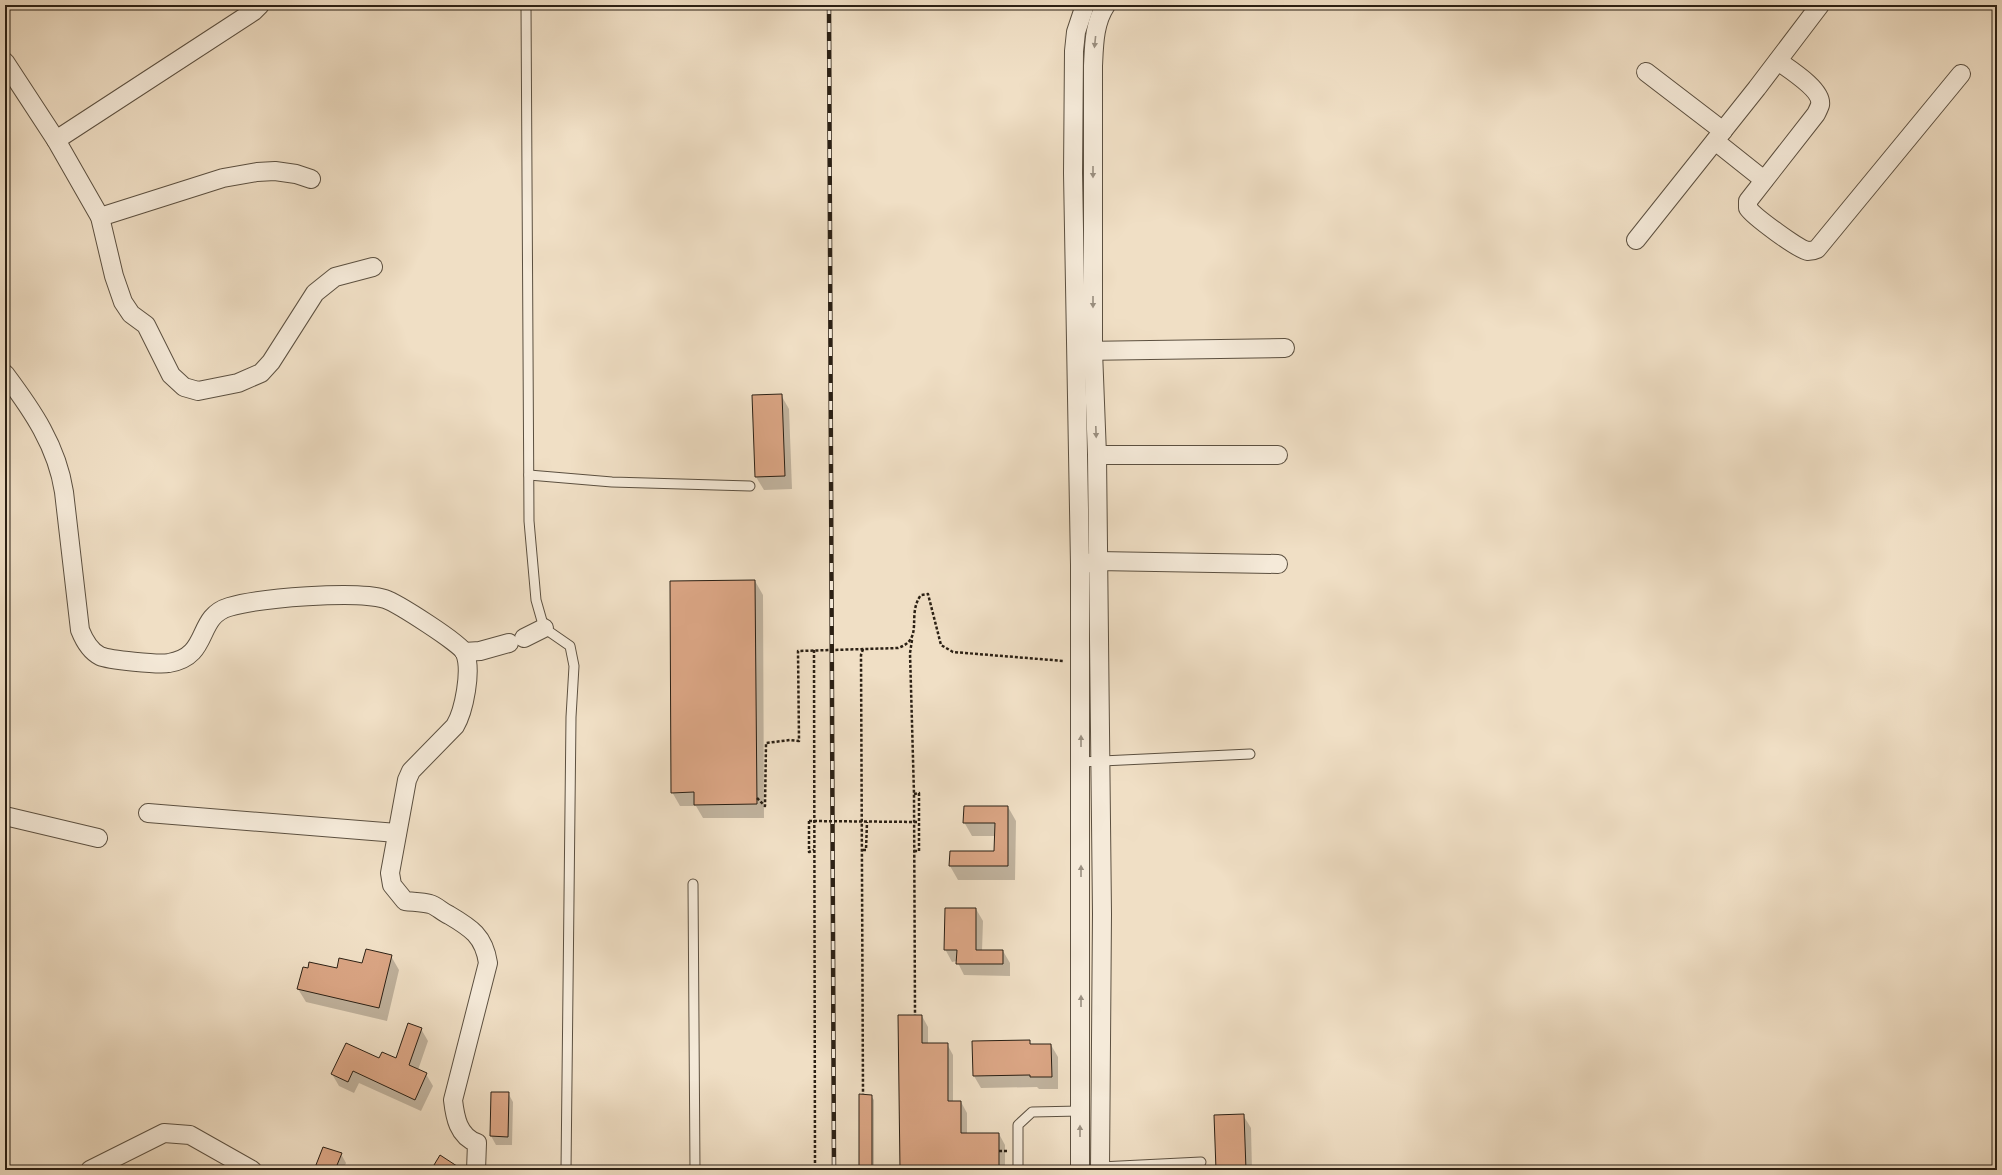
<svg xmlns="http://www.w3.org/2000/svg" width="2002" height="1175" font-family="'EB Garamond',serif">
<rect width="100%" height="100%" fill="#f0dfc5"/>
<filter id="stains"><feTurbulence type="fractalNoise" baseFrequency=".005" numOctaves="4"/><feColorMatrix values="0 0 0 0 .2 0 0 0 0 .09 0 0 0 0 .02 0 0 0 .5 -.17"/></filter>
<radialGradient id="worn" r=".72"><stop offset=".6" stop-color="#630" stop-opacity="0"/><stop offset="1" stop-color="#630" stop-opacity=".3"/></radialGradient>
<g fill="#0003">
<polygon points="781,395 789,409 792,489 764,490 756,477"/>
<polygon points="755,581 763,595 764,818 703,818 696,806 680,806 672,792"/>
<polygon points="1008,807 1016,821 1015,880 958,880 950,866 950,852 995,852 996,836 972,836 964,822"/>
<polygon points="976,909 983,921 982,951 1003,951 1010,963 1010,976 964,975 957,961 952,962 945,949"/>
<polygon points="391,956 399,970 387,1021 306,1002 298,989 337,969 363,965"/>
<polygon points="899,1016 922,1016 928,1027 928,1044 947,1044 953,1055 953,1102 961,1102 967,1113 967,1134 999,1134 1005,1145 1005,1170 901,1170"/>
<polygon points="421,1029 428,1041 418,1070 426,1074 433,1086 421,1111 359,1083 354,1093 339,1086 332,1074 379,1059 396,1060"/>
<polygon points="1029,1041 1031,1045 1051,1045 1058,1057 1058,1089 1039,1089 1037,1087 981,1088 974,1076 973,1042"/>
<polygon points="508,1093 513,1102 512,1145 496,1145 491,1136"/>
<polygon points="871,1096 874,1100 874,1170 860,1170"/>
<polygon points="1243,1115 1251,1128 1252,1170 1217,1170"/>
<polygon points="341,1154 346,1163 343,1170 315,1170"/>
</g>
<g fill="#daa584" stroke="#2b2014">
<polygon points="782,394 785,476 755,477 752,395"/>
<polygon points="755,580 757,804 694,805 694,792 671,793 670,581"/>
<polygon points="964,806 1008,806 1008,866 949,866 950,851 994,851 995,823 963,823"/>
<polygon points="945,908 976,908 976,950 1003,950 1003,964 956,964 957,950 944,950"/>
<polygon points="366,949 392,955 379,1008 297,989 303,967 308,968 309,962 337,968 339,958 362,963"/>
<polygon points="898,1015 922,1015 922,1043 948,1043 948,1101 961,1101 961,1133 999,1133 999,1169 900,1170"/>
<polygon points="408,1023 422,1028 409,1065 427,1073 415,1100 353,1071 348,1082 331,1074 346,1043 379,1058 382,1052 396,1058"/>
<polygon points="1030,1040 1030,1044 1051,1044 1052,1077 1030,1077 1030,1075 973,1076 972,1041"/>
<polygon points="491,1092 509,1092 508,1137 490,1136"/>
<polygon points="859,1094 872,1095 872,1170 859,1170"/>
<polygon points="1244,1114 1246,1170 1216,1170 1214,1115"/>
<polygon points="323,1147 342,1153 335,1170 314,1170"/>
<polygon points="440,1155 463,1170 431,1170"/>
</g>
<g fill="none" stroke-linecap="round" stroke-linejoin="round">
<defs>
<g id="lane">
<polyline points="526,5 529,521 536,600 544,628 570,646 574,666 571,717 566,1170"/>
<polyline points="529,475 612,482 750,486"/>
<polyline points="1081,762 1250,754"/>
<polyline points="693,884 695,1170"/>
<polyline points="1100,1167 1201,1162"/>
<polyline points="1018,1170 1018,1125 1032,1112 1080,1111"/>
</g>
<g id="street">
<path d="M1778 61C1789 69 1823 90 1820 105 1819 108 1817 112 1816 114L1748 201V208C1753 216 1799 250 1808 251 1811 251 1815 250 1817 249L1961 74"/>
<polyline points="5,62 56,140 100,217 114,276 123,302 131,314 146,325 171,375 184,387 198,391 238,383 261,373 271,362 315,293 335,277 373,267"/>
<polyline points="1646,72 1723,131"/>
<polyline points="56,140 254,11 260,5"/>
<polyline points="1715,141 1764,180"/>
<polyline points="100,217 223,178 257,172 275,171 296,174 311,179"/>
<polyline points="1636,240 1757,88 1820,5"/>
<polyline points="1081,351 1285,348"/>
<path d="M5 374C32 410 57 446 64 492L80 630C84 640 90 651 100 656 109 660 159 665 169 663 211 656 195 617 229 607 259 598 356 590 385 599 397 603 460 643 465 653 472 671 464 711 455 726L411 771 407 780 390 873 392 885 405 901C413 902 422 902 430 904 437 906 442 912 449 915 471 928 484 936 488 963L453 1100C455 1117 458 1136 477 1143L476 1170"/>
<polyline points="1097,455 1278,455"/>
<polyline points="1085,564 1097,561 1278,564"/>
<polyline points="524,638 544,628"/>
<polyline points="464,652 480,651 509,643"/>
<polyline points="148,813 397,833"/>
<polyline points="5,816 98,838"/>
<polyline points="90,1170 164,1133 190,1135 252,1170"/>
<polyline points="1080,1170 1080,565 1073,173 1074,51 1076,32 1085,5"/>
<path d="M1100 1170 1102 914 1097 455 1093 351V66C1094 45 1094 23 1106 5"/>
</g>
</defs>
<use href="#lane" stroke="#5c5040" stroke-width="11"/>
<use href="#street" stroke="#5c5040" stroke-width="20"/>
<g stroke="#2b2014" stroke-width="2.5" stroke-dasharray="3 2" stroke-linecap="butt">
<polyline points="912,640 910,653 914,794 915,1015"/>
<polyline points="863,649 861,655 863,1094"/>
<polyline points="814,650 815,1170"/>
<polyline points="914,794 919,793 919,851 914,851"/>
<path d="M757 798 765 806 766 743 790 740 799 741 798 651 898 648C925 639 906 615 921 595L928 594 941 645 953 652 1064 661"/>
<polyline points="809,821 809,852 814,850"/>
<polyline points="863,850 866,850 867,822"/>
<polyline points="999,1151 1007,1151"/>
</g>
<use href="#lane" stroke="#f5ead9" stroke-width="9"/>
<use href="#street" stroke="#f5ead9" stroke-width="18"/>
<defs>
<polyline id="rail" points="829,5 834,1170"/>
</defs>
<use href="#rail" stroke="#2b2014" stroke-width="4.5"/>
<use href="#rail" stroke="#f5ead9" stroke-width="3" stroke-dasharray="9" stroke-linecap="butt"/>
<polyline stroke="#2b2014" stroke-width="2.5" stroke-dasharray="3 2" stroke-linecap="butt" points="809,821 919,822"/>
</g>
<defs><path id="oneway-solid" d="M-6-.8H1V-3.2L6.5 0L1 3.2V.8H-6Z"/></defs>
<g fill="#9a8f80">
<use href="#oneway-solid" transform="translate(1095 42) rotate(96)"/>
<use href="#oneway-solid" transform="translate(1093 172) rotate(90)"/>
<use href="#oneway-solid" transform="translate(1093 302) rotate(90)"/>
<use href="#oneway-solid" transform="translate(1096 432) rotate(88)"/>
<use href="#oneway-solid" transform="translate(1081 741) rotate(-90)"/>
<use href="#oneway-solid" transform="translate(1081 871) rotate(-90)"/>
<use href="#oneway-solid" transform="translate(1081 1001) rotate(-90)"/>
<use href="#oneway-solid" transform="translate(1080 1131) rotate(-90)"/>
</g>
<rect width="2002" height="1175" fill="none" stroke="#f0dfc5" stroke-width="20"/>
<rect x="6" y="6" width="1990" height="1163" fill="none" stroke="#2b2014" stroke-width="2"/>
<rect x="10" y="10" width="1982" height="1155" fill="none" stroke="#2b2014"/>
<rect width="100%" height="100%" filter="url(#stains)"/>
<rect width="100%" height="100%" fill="url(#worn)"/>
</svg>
